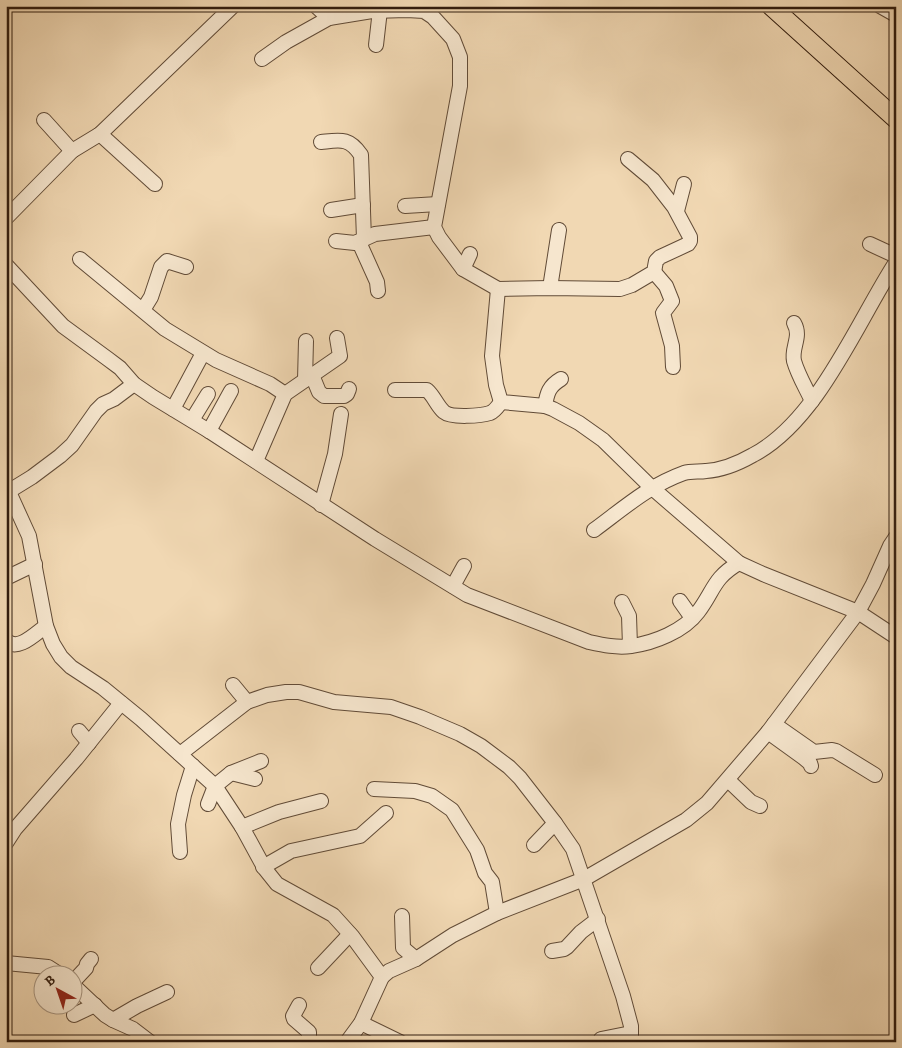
<svg xmlns="http://www.w3.org/2000/svg" width="902" height="1048" font-family="Alegreya,serif">
<rect width="100%" height="100%" fill="#f1d8b3"/>
<filter id="stains"><feTurbulence type="fractalNoise" baseFrequency=".004" numOctaves="4"/><feColorMatrix values="0 0 0 0 .2 0 0 0 0 .09 0 0 0 0 .02 0 0 0 .5 -.17"/></filter>
<radialGradient id="worn" r=".72"><stop offset=".6" stop-color="#630" stop-opacity="0"/><stop offset="1" stop-color="#630" stop-opacity=".3"/></radialGradient>
<g fill="none" stroke-linecap="round" stroke-linejoin="round">
<defs>
<g id="minor">
<polyline points="316,6 329,18"/>
<polyline points="880,6 896,15"/>
<polyline points="376,45 380,10"/>
<polyline points="262,59 286,42 329,18 372,11 407,10 424,11 433,17 453,39 460,57 460,86 434,227 439,237 463,269 498,289 550,288 620,289 632,285 654,272 656,261 660,257 688,244 690,241 690,237 674,207 653,180 628,159"/>
<polyline points="44,120 72,151"/>
<polyline points="100,134 155,184"/>
<path d="M321 142C340 140 349 137 361 155L364 239"/>
<polyline points="405,206 438,204"/>
<polyline points="331,210 363,205"/>
<polyline points="677,211 684,184"/>
<polyline points="6,218 72,151 100,134 233,6"/>
<polyline points="336,241 355,243 375,234 434,227"/>
<polyline points="359,242 377,282 378,291"/>
<polyline points="870,244 896,256"/>
<polyline points="80,259 165,329 216,360 270,384 285,394"/>
<path d="M6 265 63 326 108 359 120 368 134 384 153 397 209 431 375 539 467 595 589 642C603 645 617 648 631 646 654 643 684 631 698 612 714 591 713 578 739 563"/>
<polyline points="463,269 470,254"/>
<polyline points="654,272 666,286 672,301 663,313 672,346 673,367"/>
<polyline points="550,288 559,230"/>
<polyline points="498,289 492,356 496,385 501,402 545,406 553,409 579,423 603,440 651,487 739,563 763,574 858,612 896,637"/>
<polyline points="143,310 151,297 161,267 167,261 186,267"/>
<path d="M794 323C802 337 791 347 794 361 798 375 806 388 812 401"/>
<polyline points="312,375 319,392 324,396 344,396 347,394 349,389"/>
<polyline points="305,380 306,341"/>
<path d="M395 390H427C434 396 437 406 444 412 451 418 481 416 490 413 495 411 498 406 501 402"/>
<path d="M545 406C547 393 549 386 561 379"/>
<polyline points="173,409 203,353"/>
<polyline points="192,420 208,394"/>
<polyline points="209,431 231,391"/>
<polyline points="256,461 285,394 340,356 337,338"/>
<polyline points="9,492 29,536 46,626 53,644 61,657 71,667 103,688 141,719 215,786 242,827 265,869 277,884 333,915 352,936 382,977 361,1023 347,1042"/>
<polyline points="6,493 32,477 60,456 72,445 96,411 103,404 114,399 134,384"/>
<polyline points="321,505 335,454 341,414"/>
<path d="M594 530C624 508 648 486 684 473 691 471 699 472 706 471 722 470 739 463 753 455 818 421 857 322 896 262"/>
<polyline points="6,578 35,564"/>
<polyline points="453,586 464,566"/>
<polyline points="680,601 692,618"/>
<polyline points="622,602 629,616 630,646"/>
<path d="M6 640C17 653 36 633 46 626"/>
<polyline points="233,685 247,702"/>
<polyline points="774,724 814,752 832,750 836,751 875,775"/>
<polyline points="79,731 89,743"/>
<polyline points="768,732 804,758 810,763 811,766"/>
<polyline points="180,754 247,702 267,695 286,692 299,692 334,702 391,707 420,717 460,734 481,746 509,767 520,778 555,823 573,849 623,996 631,1026 631,1042"/>
<polyline points="231,773 255,779"/>
<polyline points="728,780 751,802 760,806"/>
<polyline points="374,789 415,791 432,796 452,810 477,850 485,873 492,882 497,913"/>
<polyline points="208,804 215,786 231,773 261,761"/>
<polyline points="242,827 279,812 321,801"/>
<polyline points="6,843 15,829 76,759 121,703"/>
<polyline points="534,845 555,823"/>
<polyline points="180,852 178,824 184,795 193,766"/>
<polyline points="263,867 291,851 360,836 386,813"/>
<polyline points="402,916 403,948 416,959"/>
<polyline points="552,951 564,949 567,947 581,932 598,919"/>
<polyline points="6,963 48,967 62,976"/>
<polyline points="318,968 350,934"/>
<polyline points="382,977 389,971 416,959 453,935 497,913 584,879 686,820 707,803 768,732 858,612 873,584 890,546 896,537"/>
<polyline points="72,983 86,968 87,964 91,959"/>
<polyline points="72,984 105,1015 113,1020 133,1029 150,1042"/>
<polyline points="299,1005 293,1016 294,1019 309,1032 309,1042"/>
<polyline points="74,1015 95,1005"/>
<polyline points="113,1020 137,1006 167,992"/>
<polyline points="361,1023 400,1042"/>
<polyline points="601,1039 631,1033"/>
</g>
<polyline id="major" points="771,6 896,119"/>
</defs>
<use href="#minor" stroke="#614b37" stroke-width="16"/>
<use href="#major" stroke="#311c0e" stroke-width="20"/>
<use href="#minor" stroke="#f6e6ce" stroke-width="14"/>
<use href="#major" stroke="#f1d8b3" stroke-width="18"/>
</g>
<rect width="902" height="1048" fill="none" stroke="#f1d8b3" stroke-width="25"/>
<rect x="8" y="8" width="887" height="1033" fill="none" stroke="#311c0e" stroke-width="2.5"/>
<rect x="12" y="12" width="877" height="1023" fill="none" stroke="#311c0e"/>
<g transform="translate(58 990) rotate(320)"><circle r="24" fill="#f6e6ce" stroke="#a79581"/>
<path d="M0-4L9 19L0 12L-9 19Z" fill="#8f2418"/>
<text y="-8" font-size="14" font-weight="bold" text-anchor="middle" fill="#311c0e">B</text>
</g>
<rect width="100%" height="100%" filter="url(#stains)"/>
<rect width="100%" height="100%" fill="url(#worn)"/>
</svg>
